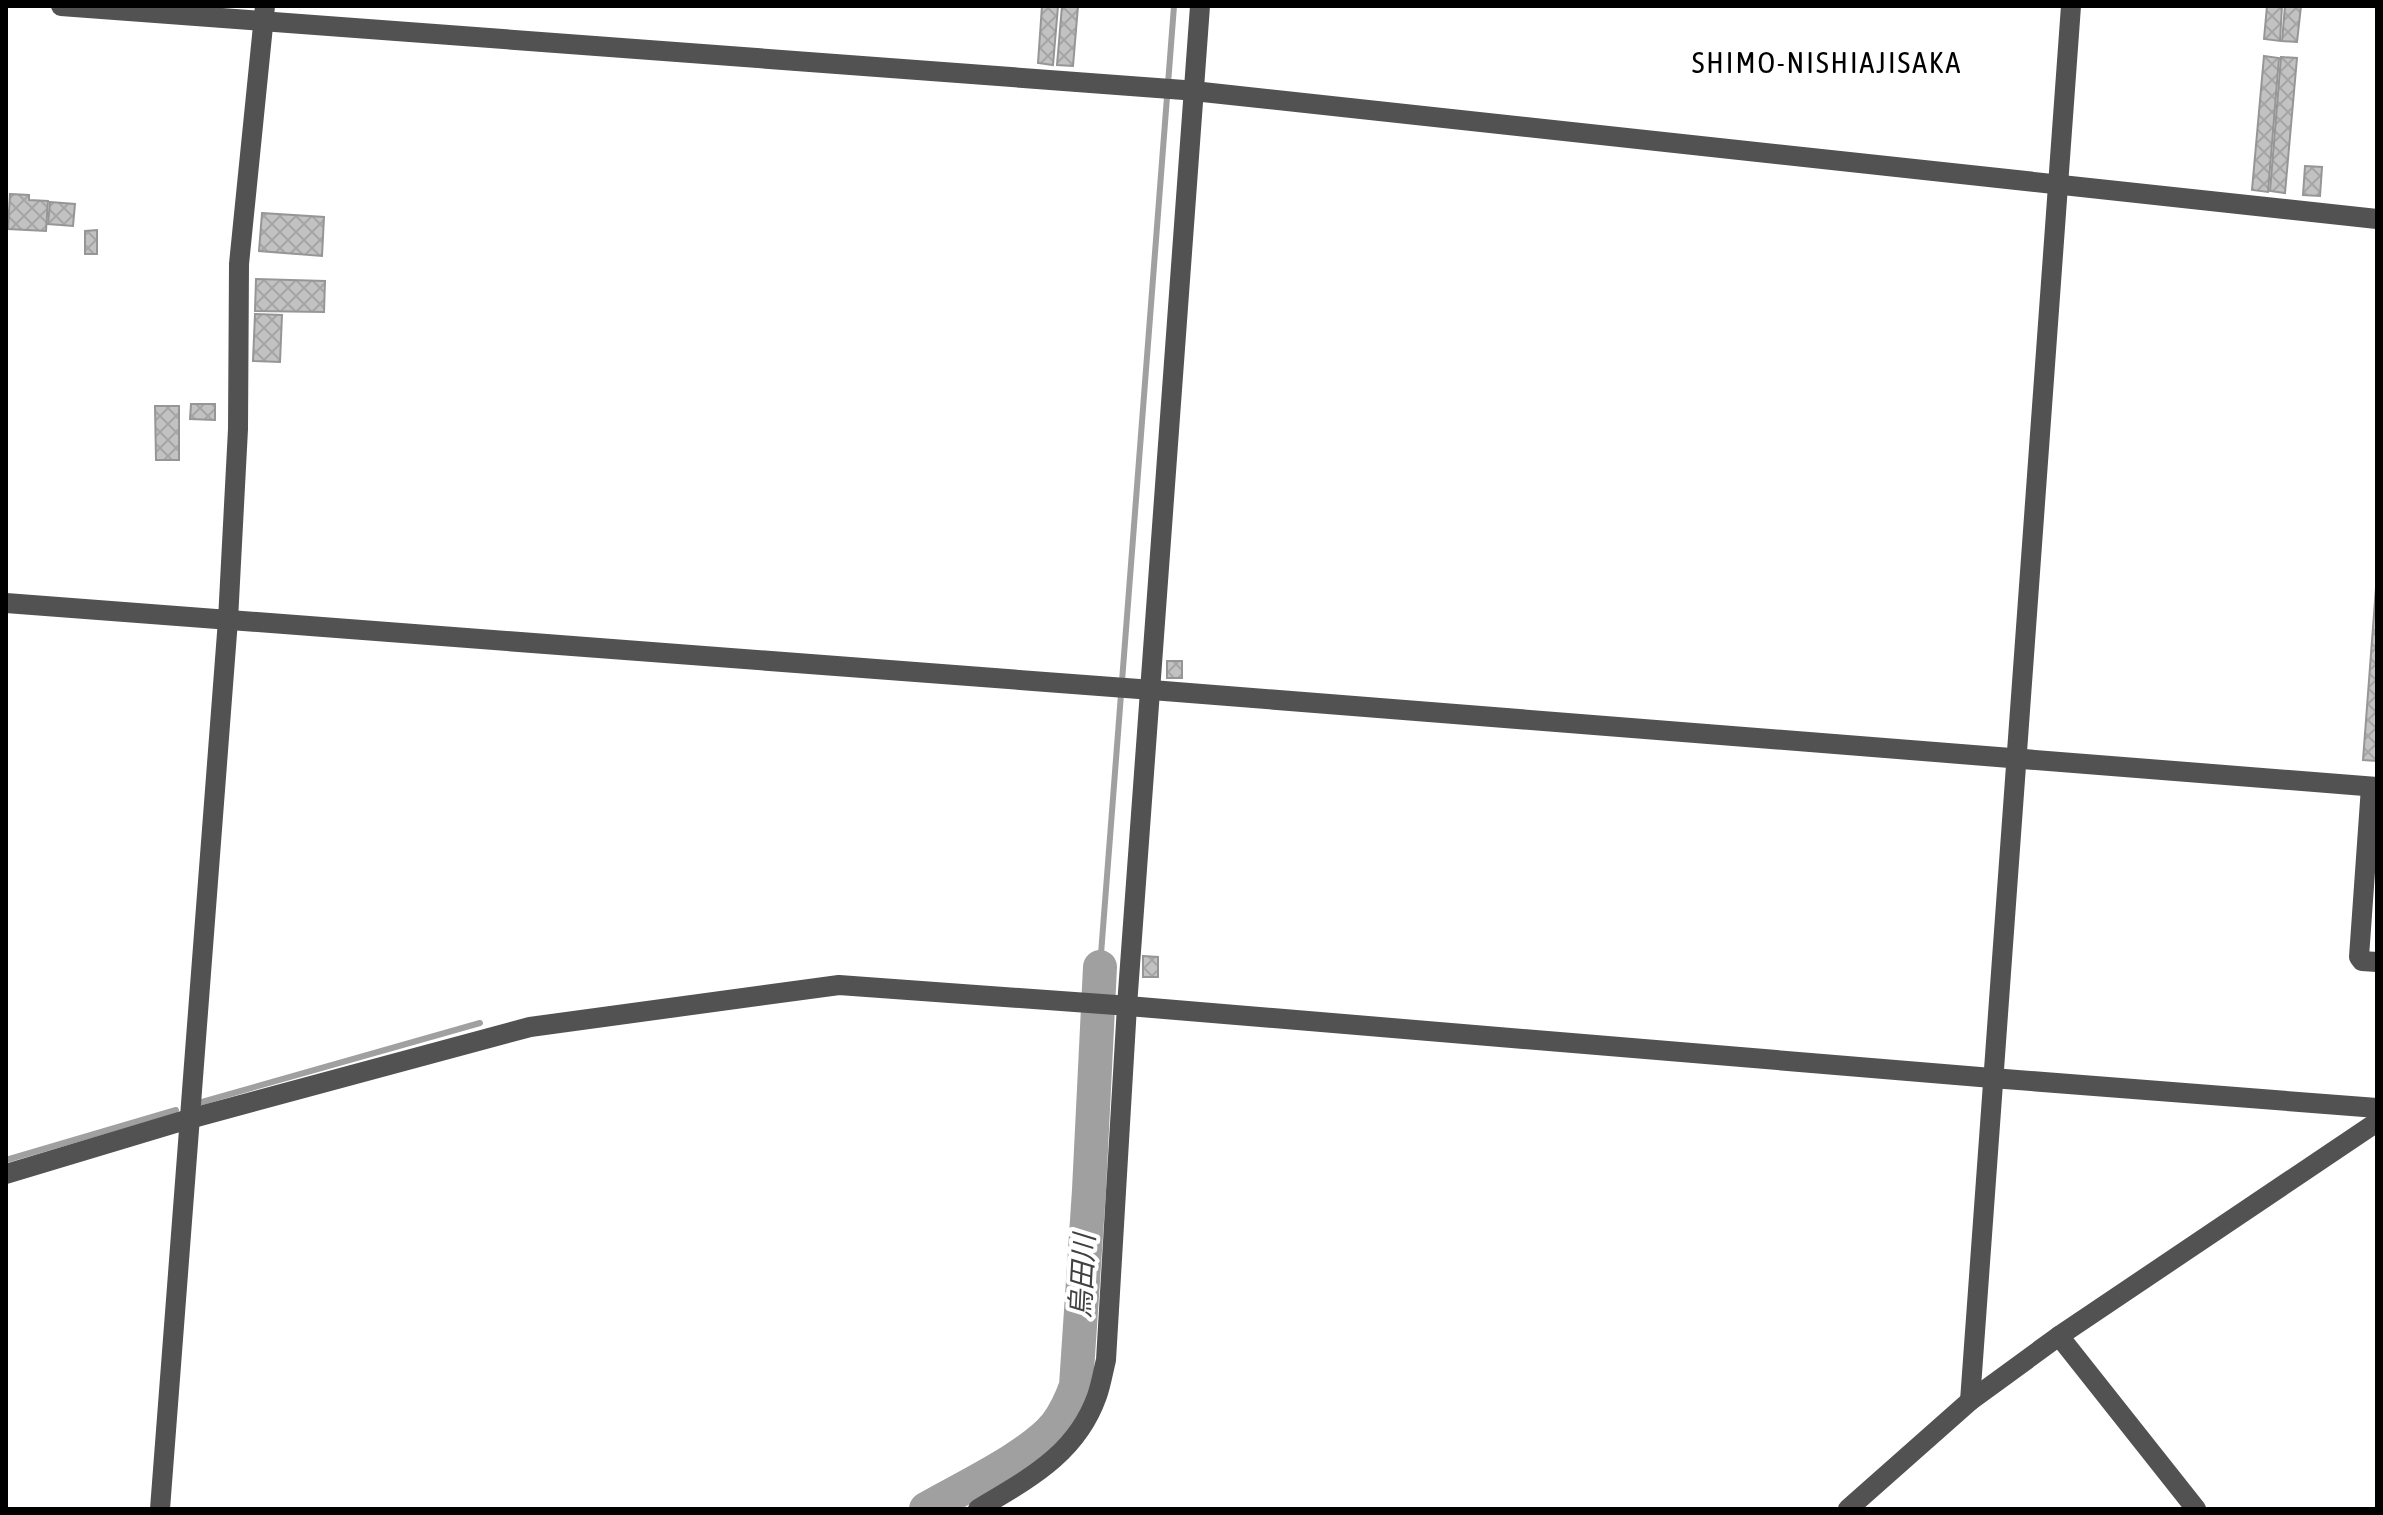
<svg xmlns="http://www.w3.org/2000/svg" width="2383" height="1515" font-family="'Asap Condensed','Noto Sans JP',sans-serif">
<defs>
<pattern id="building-cross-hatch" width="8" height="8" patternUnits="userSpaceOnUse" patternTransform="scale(2)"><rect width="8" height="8" fill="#c2c2c2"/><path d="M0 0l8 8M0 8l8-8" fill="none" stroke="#a5a5a5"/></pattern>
</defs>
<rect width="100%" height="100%" fill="#fff"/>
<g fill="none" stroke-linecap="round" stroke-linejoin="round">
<g stroke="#a0a0a0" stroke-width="6">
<polyline points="1100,967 1174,6"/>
<polyline points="202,1102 480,1023"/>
<polyline points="6,1160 176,1110"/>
</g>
<path stroke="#a0a0a0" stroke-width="34" d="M926 1509C962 1488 1031 1456 1056 1425 1065 1413 1071 1400 1076 1386L1089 1190 1100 967"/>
</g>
<g fill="url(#building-cross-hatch)" stroke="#969696" stroke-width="2">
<polygon points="1042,6 1058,6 1053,65 1038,63"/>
<polygon points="1062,6 1078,6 1073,66 1057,65"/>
<polygon points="2267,6 2282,6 2280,41 2264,39"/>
<polygon points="2285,6 2301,6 2297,42 2282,41"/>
<polygon points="2264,56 2279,58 2268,192 2252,190"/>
<polygon points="2281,57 2297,58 2285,193 2270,191"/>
<polygon points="2305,166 2322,167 2320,196 2303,195"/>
<polygon points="10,194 29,195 29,200 48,201 46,231 8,229"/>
<polygon points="50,202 75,204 73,226 48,224"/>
<polygon points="262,213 324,217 322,256 259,251"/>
<polygon points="97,230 97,254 85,254 85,231"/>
<polygon points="256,279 325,281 324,312 255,311"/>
<polygon points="255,314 282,315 280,362 253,361"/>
<polygon points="191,404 215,404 215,420 190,419"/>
<polygon points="155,406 179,406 179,460 156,460"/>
<polygon points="2377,574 2377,761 2363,760"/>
<rect x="1167" y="661" width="15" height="17"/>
<polygon points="1143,956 1158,957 1158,977 1143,977"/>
</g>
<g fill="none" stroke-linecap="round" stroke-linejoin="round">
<g stroke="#525252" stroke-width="20">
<polyline points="61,6 1184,90 2377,219"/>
<polyline points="6,603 1139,689 2377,787"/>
<polyline points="2371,787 2359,957 2362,961 2377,962"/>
<polyline points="6,1174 189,1119 530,1027 839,985 1116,1005 1992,1078 2377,1108"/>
<polyline points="2059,1336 2196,1509"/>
<polyline points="1970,1401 2071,6"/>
<polyline points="160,1509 228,620 238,429 239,264 265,6"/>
<path d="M978 1509C1028 1479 1076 1455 1097 1396 1101 1385 1103 1372 1106 1360L1127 1006 1200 6"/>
<polyline points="1848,1509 1970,1401 2059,1336 2377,1122"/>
</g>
</g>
<g text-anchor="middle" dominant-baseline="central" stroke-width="8" stroke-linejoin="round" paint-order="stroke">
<g font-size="28" font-style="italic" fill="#414141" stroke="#fff">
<text transform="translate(1082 1276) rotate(-87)">烏田川</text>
</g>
<g font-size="30" letter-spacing="2" fill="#000" stroke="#fff">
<text x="1827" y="62">SHIMO-NISHIAJISAKA</text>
</g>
</g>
<rect width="2383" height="1515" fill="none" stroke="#000000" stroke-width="16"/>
</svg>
